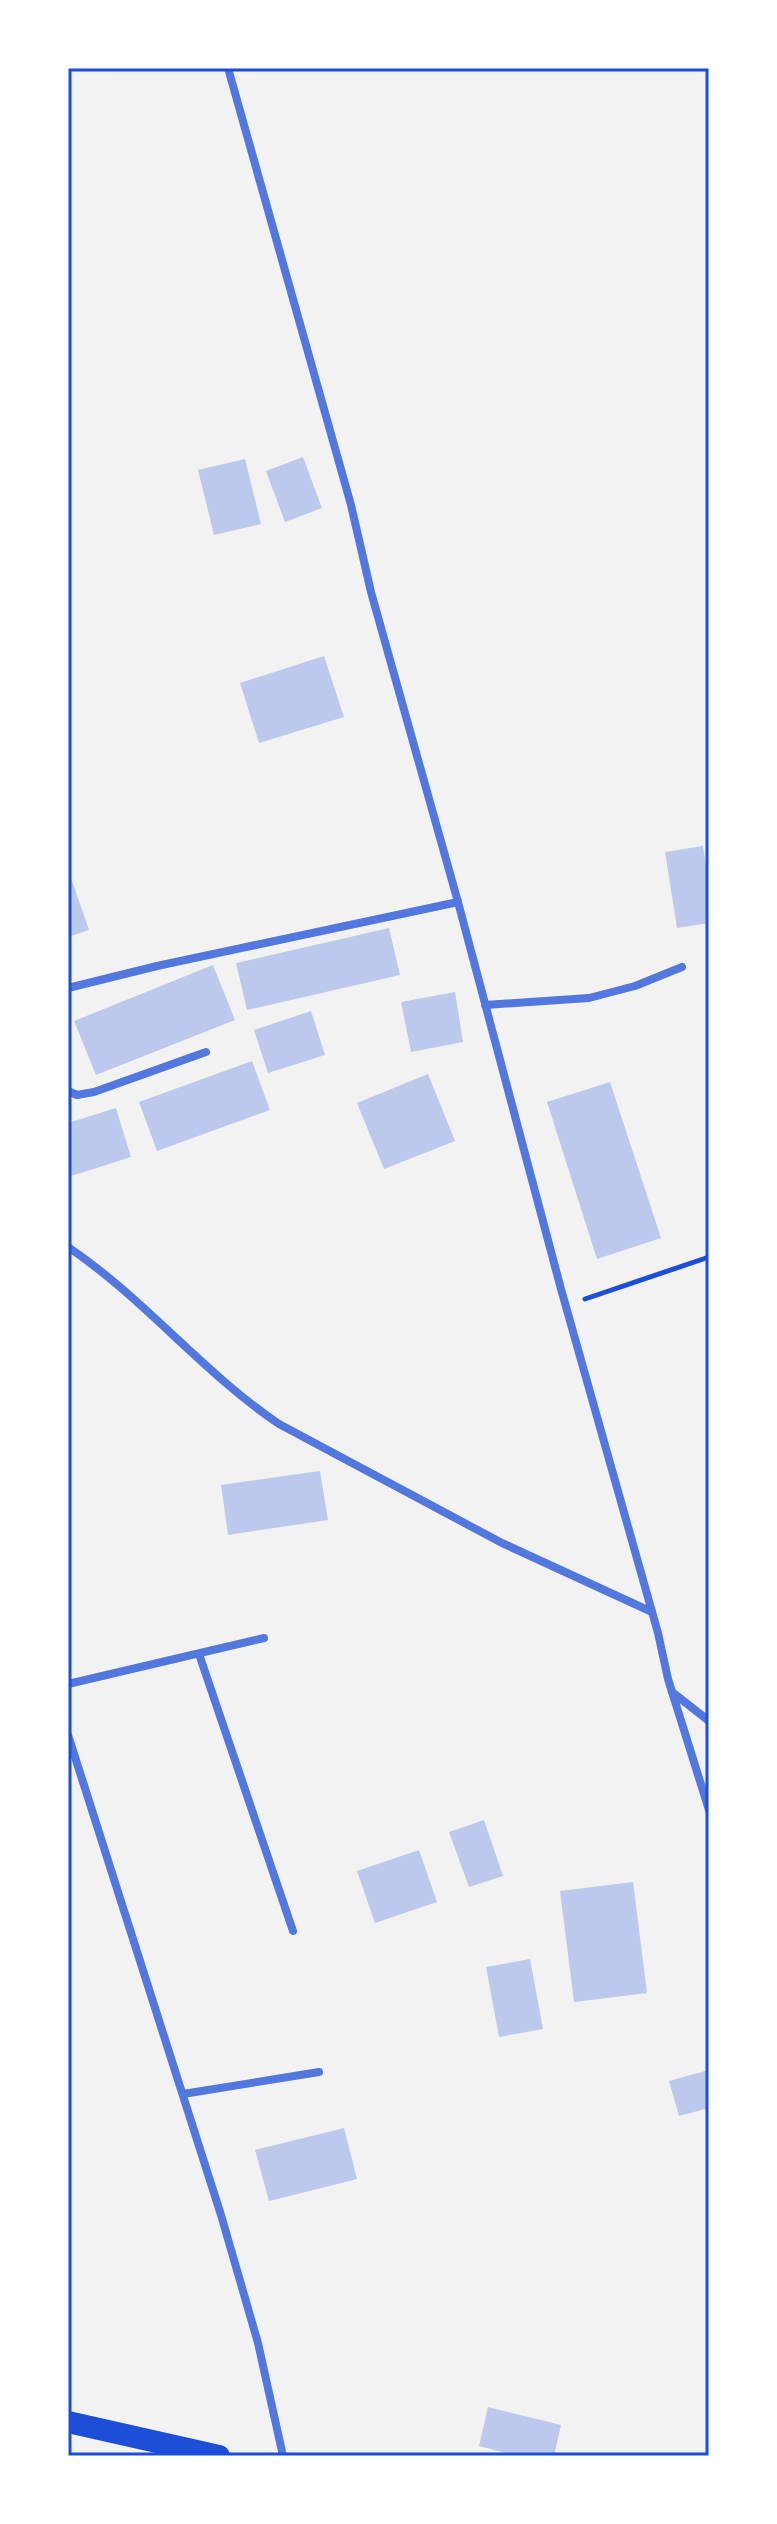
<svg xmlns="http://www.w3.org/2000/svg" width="777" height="2524" font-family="Roboto,sans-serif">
<rect width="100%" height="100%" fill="#f2f2f2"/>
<g fill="#bdc9ec">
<polygon points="303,457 322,508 285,522 266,471"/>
<polygon points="245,459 261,524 214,535 198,470"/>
<polygon points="324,656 344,717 259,743 240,683"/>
<polygon points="703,846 709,885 709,923 677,928 665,852"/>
<polygon points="68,869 89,930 68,937"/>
<polygon points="389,928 400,975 247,1010 236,963"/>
<polygon points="213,965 235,1020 96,1075 74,1021"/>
<polygon points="455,992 463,1042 411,1052 401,1002"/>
<polygon points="311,1011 325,1055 268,1073 254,1030"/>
<polygon points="252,1061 270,1110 157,1151 139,1102"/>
<polygon points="428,1074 455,1141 384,1169 357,1103"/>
<polygon points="610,1082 661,1238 597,1259 547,1102"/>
<polygon points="116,1108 131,1157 68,1177 68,1123"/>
<polygon points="320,1471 328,1520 228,1535 221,1485"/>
<polygon points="484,1820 503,1876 469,1887 449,1832"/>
<polygon points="419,1850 437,1902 375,1923 357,1871"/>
<polygon points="633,1882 647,1993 574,2002 560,1891"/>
<polygon points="530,1959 543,2029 499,2037 486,1967"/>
<polygon points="709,2070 709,2108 679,2116 669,2081"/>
<polygon points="344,2128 357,2179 269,2201 255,2150"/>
<polygon points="488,2407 561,2425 554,2456 518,2456 479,2446"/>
</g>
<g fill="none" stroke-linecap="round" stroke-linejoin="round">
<polyline stroke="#1d4ed8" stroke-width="5" points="585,1299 709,1257"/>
<g stroke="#5277de" stroke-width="8">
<polyline points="228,68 351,505 371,592 458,902 561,1289 658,1633 668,1679 709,1810"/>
<polyline points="68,988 157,966 458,902"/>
<polyline points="485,1005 589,998 635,986 682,967"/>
<polyline points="68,1091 77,1095 94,1092 206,1052"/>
<path d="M68 1247C145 1299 202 1372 279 1424L502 1543 652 1612"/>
<polyline points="199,1654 293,1931"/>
<polyline points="68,1684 264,1638"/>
<polyline points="672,1692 709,1721"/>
<polyline points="68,1735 221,2215 258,2343 283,2456"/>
<polyline points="183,2094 319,2072"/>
</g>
<polyline stroke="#1d4ed8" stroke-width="22" points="68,2422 219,2456"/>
</g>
<rect width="777" height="2524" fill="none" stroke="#ffffff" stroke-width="140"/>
<rect x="70" y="70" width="637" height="2384" fill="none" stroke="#1d4ed8" stroke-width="3"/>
</svg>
